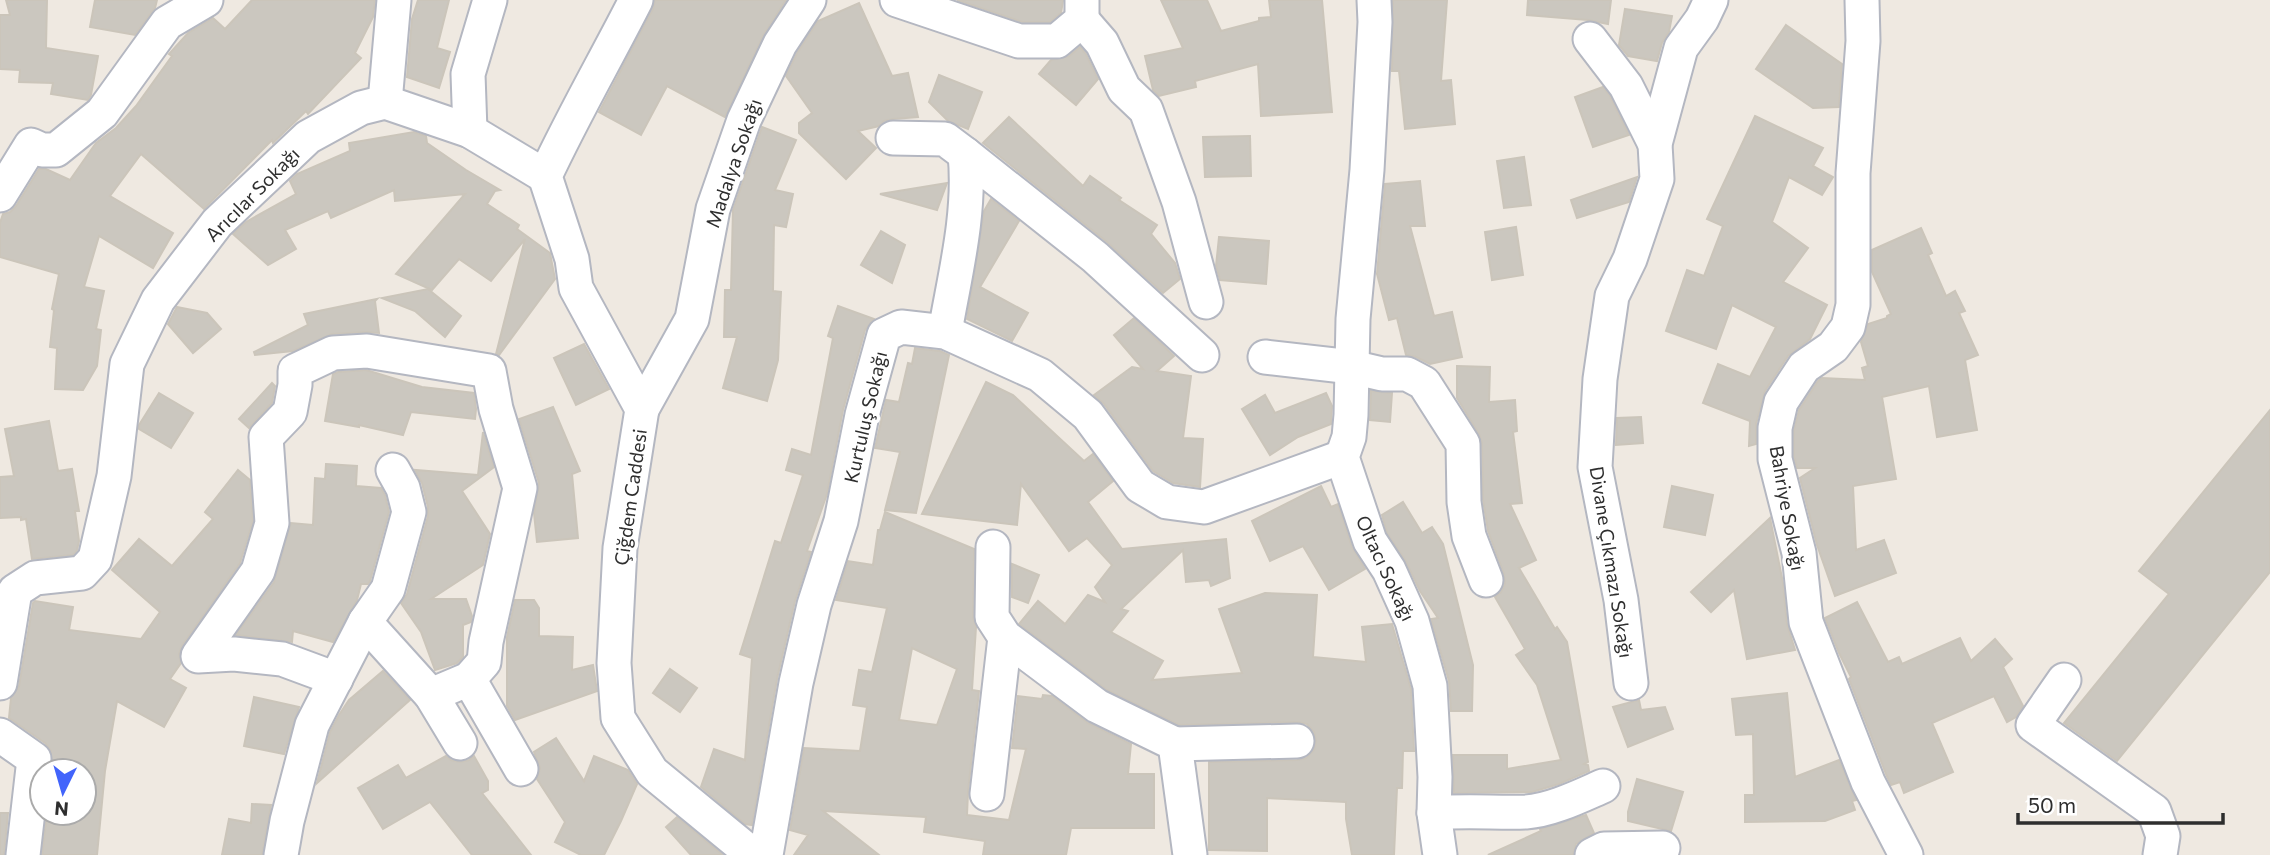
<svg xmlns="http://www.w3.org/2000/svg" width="2270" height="855" font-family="Commissioner,sans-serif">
<rect width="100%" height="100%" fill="#efe9e1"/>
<g fill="#cbc7bf" stroke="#cbc5ba" stroke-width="2" fill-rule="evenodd">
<polygon points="6,0 47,0 46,48 98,56 91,95 88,100 51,94 53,83 19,82 20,70 0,69 0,15 10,15"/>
<polygon points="95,0 157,0 155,8 135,35 90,27"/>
<polygon points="252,0 375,0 373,17 355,53 361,58 308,114 306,111 273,143 272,140 204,209 141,154 110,196 173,233 153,268 99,236 84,287 104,291 96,329 101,330 97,366 83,390 55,389 57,348 50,347 54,310 52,309 59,274 0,257 0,223 3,214 10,212 16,206 39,169 46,169 70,180 96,143 116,128 136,106 172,56 169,54 188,33 213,18 225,29"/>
<polygon points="418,0 449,0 437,48 450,52 439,88 407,77 412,19"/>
<polygon points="655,0 786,0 763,36 725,117 667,86 641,135 599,112 653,9"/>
<polygon points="957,0 1063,0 1063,1 1061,13 1050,22 1022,22"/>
<polygon points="1161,0 1207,0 1221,31 1259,21 1259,18 1271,17 1269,0 1322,0 1332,112 1261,116 1258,64 1195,81 1196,87 1159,96 1153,90 1145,56 1183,48"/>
<polygon points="1393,0 1447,0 1441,81 1451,80 1455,124 1405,129 1399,71 1392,71"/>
<polygon points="1528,0 1611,0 1608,24 1588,20 1527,15"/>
<polygon points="859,3 892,76 908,73 918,117 893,119 884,121 879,126 858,131 876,148 846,179 799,133 799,123 812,113 786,76 797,53 818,21"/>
<polygon points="1625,9 1672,16 1669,32 1662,43 1657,61 1628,56 1619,45"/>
<polygon points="1786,25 1842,64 1839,107 1813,108 1756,69"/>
<polygon points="1080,47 1086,54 1098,79 1076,105 1039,74 1051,60 1069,56"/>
<polygon points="939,75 982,92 968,129 948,121 929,102"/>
<polygon points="1603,87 1610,96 1629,135 1593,147 1575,97"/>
<polygon points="1755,116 1823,148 1813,166 1833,177 1822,195 1789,177 1772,222 1808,248 1783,282 1827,305 1810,339 1788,356 1765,391 1756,424 1756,444 1749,446 1750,421 1703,403 1718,364 1750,377 1776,327 1732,305 1716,349 1666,331 1687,270 1704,276 1723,226 1707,219"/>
<polygon points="1009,117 1083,186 1090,176 1121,198 1119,200 1157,225 1151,234 1175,263 1180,279 1163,293 1107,242 983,143"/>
<polygon points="762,127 796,140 775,190 793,194 786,227 774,225 773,291 781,292 778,360 767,401 723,388 737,337 724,337 725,290 731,290 733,210"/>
<polygon points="414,132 426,136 427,143 466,170 500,190 495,191 487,204 519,225 517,229 550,253 555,279 499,355 496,354 525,239 491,281 459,259 432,290 396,274 465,194 395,201 394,190 331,218 328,211 285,230 296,249 268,265 233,234 246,222 296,194 290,181 297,174 350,151 349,143"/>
<polygon points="1250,136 1251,176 1205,177 1203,137"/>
<polygon points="1524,157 1531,205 1504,208 1497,161"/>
<polygon points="1637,177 1629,202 1577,218 1571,200"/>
<polygon points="1420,181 1425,226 1410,226 1434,316 1452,312 1462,357 1430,364 1416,357 1406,355 1397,318 1389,320 1377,274 1385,184"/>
<polygon points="947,183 937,210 880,194"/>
<polygon points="991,199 1019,221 980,287 1028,313 1012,341 967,319 984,211"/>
<polygon points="1516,227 1523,275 1492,280 1485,232"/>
<polygon points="1921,228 1932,253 1928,255 1946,296 1955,291 1965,311 1959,313 1978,355 1965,360 1977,430 1937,437 1929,386 1882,397 1896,479 1853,486 1856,550 1884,540 1896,573 1835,596 1817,545 1800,478 1815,468 1797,468 1794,457 1794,430 1799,410 1818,381 1822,378 1865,380 1862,368 1868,366 1861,342 1868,324 1887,318 1887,316 1891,314 1872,272 1872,250"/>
<polygon points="881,231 905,245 892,283 861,265"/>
<polygon points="1219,237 1269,241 1266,284 1220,280 1216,266"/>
<polygon points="428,289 461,316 445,337 415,311 382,298"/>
<polygon points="377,299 375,301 379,333 366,332 332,334 293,351 255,355 254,352 308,325 304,314"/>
<polygon points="838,306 874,319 865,330 843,410 827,494 807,551 811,552 795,601 777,679 752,825 745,824 701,787 714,749 745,760 752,658 740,654 775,541 781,543 803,475 786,470 792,449 811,455 833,338 828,336"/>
<polygon points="177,307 207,313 221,329 193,353 168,324"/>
<polygon points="1134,318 1174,356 1157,371 1191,376 1183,438 1203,439 1200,487 1173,483 1153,471 1104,404 1094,395 1132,367 1143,369 1114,335"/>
<polygon points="584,344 609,389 576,405 554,358"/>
<polygon points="915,348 940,351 949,355 916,513 885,510 900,452 875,448 886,400 899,402 908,363 912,364"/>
<polygon points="1457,366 1490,367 1489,402 1515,400 1517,431 1513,432 1522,503 1510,504 1536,560 1519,568 1555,629 1557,627 1567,642 1588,762 1584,764 1588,765 1589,771 1559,784 1532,792 1454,793 1453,755 1507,755 1507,769 1561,760 1537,685 1516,655 1525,649 1495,597 1501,592 1505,584 1504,574 1488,531 1483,500 1482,443 1479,434 1457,398"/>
<polygon points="366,370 422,387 474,393 476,409 475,419 411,412 403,435 359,425 359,427 325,421 333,374 338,372"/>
<polygon points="986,382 1013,395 1084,461 1093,454 1113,481 1088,502 1122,549 1226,539 1230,578 1211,586 1209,580 1186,582 1183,550 1121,609 1128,611 1111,632 1163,661 1152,680 1242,673 1219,609 1265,593 1317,595 1313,657 1366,662 1362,627 1392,624 1411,689 1414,751 1403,751 1402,788 1397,788 1394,855 1352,855 1346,819 1346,802 1267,798 1267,851 1209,850 1209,762 1297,760 1306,758 1314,750 1316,741 1314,732 1307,724 1297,722 1179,725 1107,690 1019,624 1038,601 1065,624 1088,595 1105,602 1095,587 1112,565 1087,538 1069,551 1021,484 1017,525 922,514"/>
<polygon points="272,383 275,386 272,403 249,428 239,419"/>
<polygon points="1371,391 1392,393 1390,422 1370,420"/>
<polygon points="159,393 193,413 171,448 139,429 139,425"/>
<polygon points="1326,393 1332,406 1331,424 1298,437 1270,455 1242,409 1265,395 1275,413"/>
<polygon points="553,407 580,471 572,474 578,538 537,542 534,513 539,483 519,419"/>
<polygon points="2270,410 2270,572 2117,761 2064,723 2169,594 2139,571"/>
<polygon points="1641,417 1643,443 1616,445 1617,418"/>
<polygon points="49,421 58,471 72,469 79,511 75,511 79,541 77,550 73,555 32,559 26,519 21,520 21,517 0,518 0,477 14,476 5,429"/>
<polygon points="483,432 494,467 462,491 490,534 483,565 431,599 466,599 472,616 471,622 463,625 463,657 457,663 435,670 421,632 401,603 407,594 428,516 428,507 422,483 415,470 478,475"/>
<polygon points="326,464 357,466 356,486 381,488 385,495 389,512 370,581 368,584 361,584 357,600 333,642 293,631 292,642 236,635 274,582 291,523 313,525 315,478 325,479"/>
<polygon points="238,470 250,480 253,521 240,563 182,646 179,654 181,663 170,679 186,688 164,727 117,701 105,771 97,855 42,855 47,813 84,813 84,771 52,771 51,751 45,743 9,718 11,698 19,686 33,603 35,601 73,607 69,630 141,639 160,612 112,570 139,539 172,566 213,519 205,512"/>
<polygon points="1321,486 1331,507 1338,504 1352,547 1365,569 1329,590 1303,546 1270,561 1252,521"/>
<polygon points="1672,486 1713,495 1705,535 1664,527"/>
<polygon points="1403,502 1422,533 1432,527 1443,544 1473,665 1472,711 1451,711 1449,681 1431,619 1438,618 1420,591 1405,560 1387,533 1382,515"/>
<path d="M885 512 974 549 973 617 976 627 972 690 979 691 968 792 967 815 1009 820 1026 749 1012 748 1018 696 1042 699 1043 695 1052 696 1088 723 1131 744 1128 774H1154V828H1071L1066 855H983L985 841 924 832 926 817 823 811 879 855H794L808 835 790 830 804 748 860 751 867 707 853 705 859 670 872 672 887 608 836 600 848 561 873 565 878 530H880ZM912 648 957 669 937 725 899 720Z"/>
<polygon points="1770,518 1783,583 1787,624 1795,650 1747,659 1734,590 1711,612 1691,592"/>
<polygon points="1012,564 1039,575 1028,603 1012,597"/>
<polygon points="515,600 534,600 539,608 539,636 573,637 572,670 593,665 597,691 515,720 507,706 507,637"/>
<polygon points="1857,602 1888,662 1899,657 1902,664 1960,638 1971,661 1995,639 2012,659 2003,667 2023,706 2016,717 2007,722 1994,696 1932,723 1953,772 1904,793 1900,782 1891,785 1886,774 1849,679 1851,677 1839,653 1825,618"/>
<polygon points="670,669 697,688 680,712 653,693"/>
<polygon points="383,671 410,700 317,783 330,732 339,715 349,700"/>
<polygon points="1787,693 1795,777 1839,760 1856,800 1852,801 1855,810 1825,821 1745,822 1745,795 1754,795 1753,734 1736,735 1732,699"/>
<polygon points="254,697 299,707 284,754 244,746"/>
<polygon points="1639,700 1641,710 1665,707 1673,729 1628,747 1613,707"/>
<polygon points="556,738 584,781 594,756 628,770 637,784 621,821 604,855 581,855 555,842 565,822 537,779 540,768 534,752"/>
<polygon points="446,756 451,760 460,762 469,760 474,756 488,781 488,790 482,793 531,855 472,855 430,802 383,829 358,788 398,765 406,778"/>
<polygon points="1637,779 1683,792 1671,831 1628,821 1628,812"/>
<polygon points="252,804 271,805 262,855 222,855 229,819 251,823"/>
<polygon points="0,813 8,813 4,855 0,855"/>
<polygon points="1586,815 1594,833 1576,844 1573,855 1488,855 1541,831 1540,829"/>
<polygon points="677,817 723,855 691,855 666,827"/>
</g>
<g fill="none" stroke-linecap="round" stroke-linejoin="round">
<defs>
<g id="minor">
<path d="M636 0C606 59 573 116 545 176L572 259 576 288 642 409 620 548 614 663 618 718 652 772 753 855"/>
<polyline points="897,0 1019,41 1057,41 1082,20 1082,0"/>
<polyline points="1374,0 1375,22 1367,170 1353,319 1351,415 1349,437 1342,457 1370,541 1389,570 1412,621 1430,686 1435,777 1434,813 1440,855"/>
<polyline points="1862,0 1863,41 1853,173 1853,305 1848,327 1833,347 1804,367 1781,402 1775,428 1775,459 1799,553 1806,622 1868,782 1906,855"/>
<polyline points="1082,20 1102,43 1124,89 1146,110 1179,202 1206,302"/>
<polyline points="1590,39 1626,86 1655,144"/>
<polyline points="385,102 394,0"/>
<polyline points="470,131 468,74 490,0"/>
<polyline points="893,138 945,139 965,154"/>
<polyline points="0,195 31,145 42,150 56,150 102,113 167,23 206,0"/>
<path d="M945 332C955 274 971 213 965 154L1095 257 1202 355"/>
<polyline points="1265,357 1352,367 1382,374 1407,374 1424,383 1463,444 1464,502 1469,536 1486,580"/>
<polyline points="642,409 692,319 713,209 744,120 780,44 809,0"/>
<polyline points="993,547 992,617 1005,637 1097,706 1175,744 1190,855"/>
<polyline points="365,622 431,695 460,743"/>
<polyline points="336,679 282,659 234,654 198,656 258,571 272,523 266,437 290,412 295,385 295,371 333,353 367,351 489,371 496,409 520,488 486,642 484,662 469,679 431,695"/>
<polyline points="469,679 521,769"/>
<polyline points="2064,680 2033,725 2154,811 2163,836 2160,855"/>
<polyline points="0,683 15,591 35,578 82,573 95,559 114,476 127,364 158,300 217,223 308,137 361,108 385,102 470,131 545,176"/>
<polyline points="1631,683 1621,600 1595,467 1600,379 1612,296 1630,259 1657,179 1655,144 1681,48 1702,19 1711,0"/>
<polyline points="0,735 34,759 23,855"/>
<polyline points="1175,744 1297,741"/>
<polyline points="987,794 1005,637"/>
<path d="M1434 813C1465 810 1496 813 1526 812 1552 810 1580 796 1603 786"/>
<polyline points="281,855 287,821 312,725 365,622 388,589 409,512 403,488 393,470"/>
<polyline points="766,855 796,683 814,605 841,521 862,415 884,335 901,327 945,332 1040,375 1088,415 1140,486 1167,502 1204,507 1342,457"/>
<polyline points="1592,855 1604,849 1663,848"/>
</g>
</defs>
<use href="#minor" stroke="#b4b7c1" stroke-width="37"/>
<use href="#minor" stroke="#fff" stroke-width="33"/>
</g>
<g text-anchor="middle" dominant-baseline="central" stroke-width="7" stroke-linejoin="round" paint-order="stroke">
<g font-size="19" fill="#2e2e2e" stroke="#fff">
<text transform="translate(733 163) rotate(-71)">Madalya Sokağı</text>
<text transform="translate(252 194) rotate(-45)">Arıcılar Sokağı</text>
<text transform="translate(865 417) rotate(-77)">Kurtuluş Sokağı</text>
<text transform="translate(630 497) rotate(-82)">Çiğdem Caddesi</text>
<text transform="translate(1788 508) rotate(80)">Bahriye Sokağı</text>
<text transform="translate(1612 562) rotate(81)">Divane Çıkmazı Sokağı</text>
<text transform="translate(1386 568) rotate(65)">Oltacı Sokağı</text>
</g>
</g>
<g transform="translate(63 792) rotate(185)"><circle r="33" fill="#ffffff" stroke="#ababab" stroke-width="2"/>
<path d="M0-5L12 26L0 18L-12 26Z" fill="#4264fb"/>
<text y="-10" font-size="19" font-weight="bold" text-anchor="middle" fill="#2e2e2e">N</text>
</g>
<path d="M2018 813v10h205v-10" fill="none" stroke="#2e2e2e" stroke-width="3.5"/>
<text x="2028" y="813" font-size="21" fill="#2e2e2e" stroke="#ffffff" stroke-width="5" paint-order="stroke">50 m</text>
</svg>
